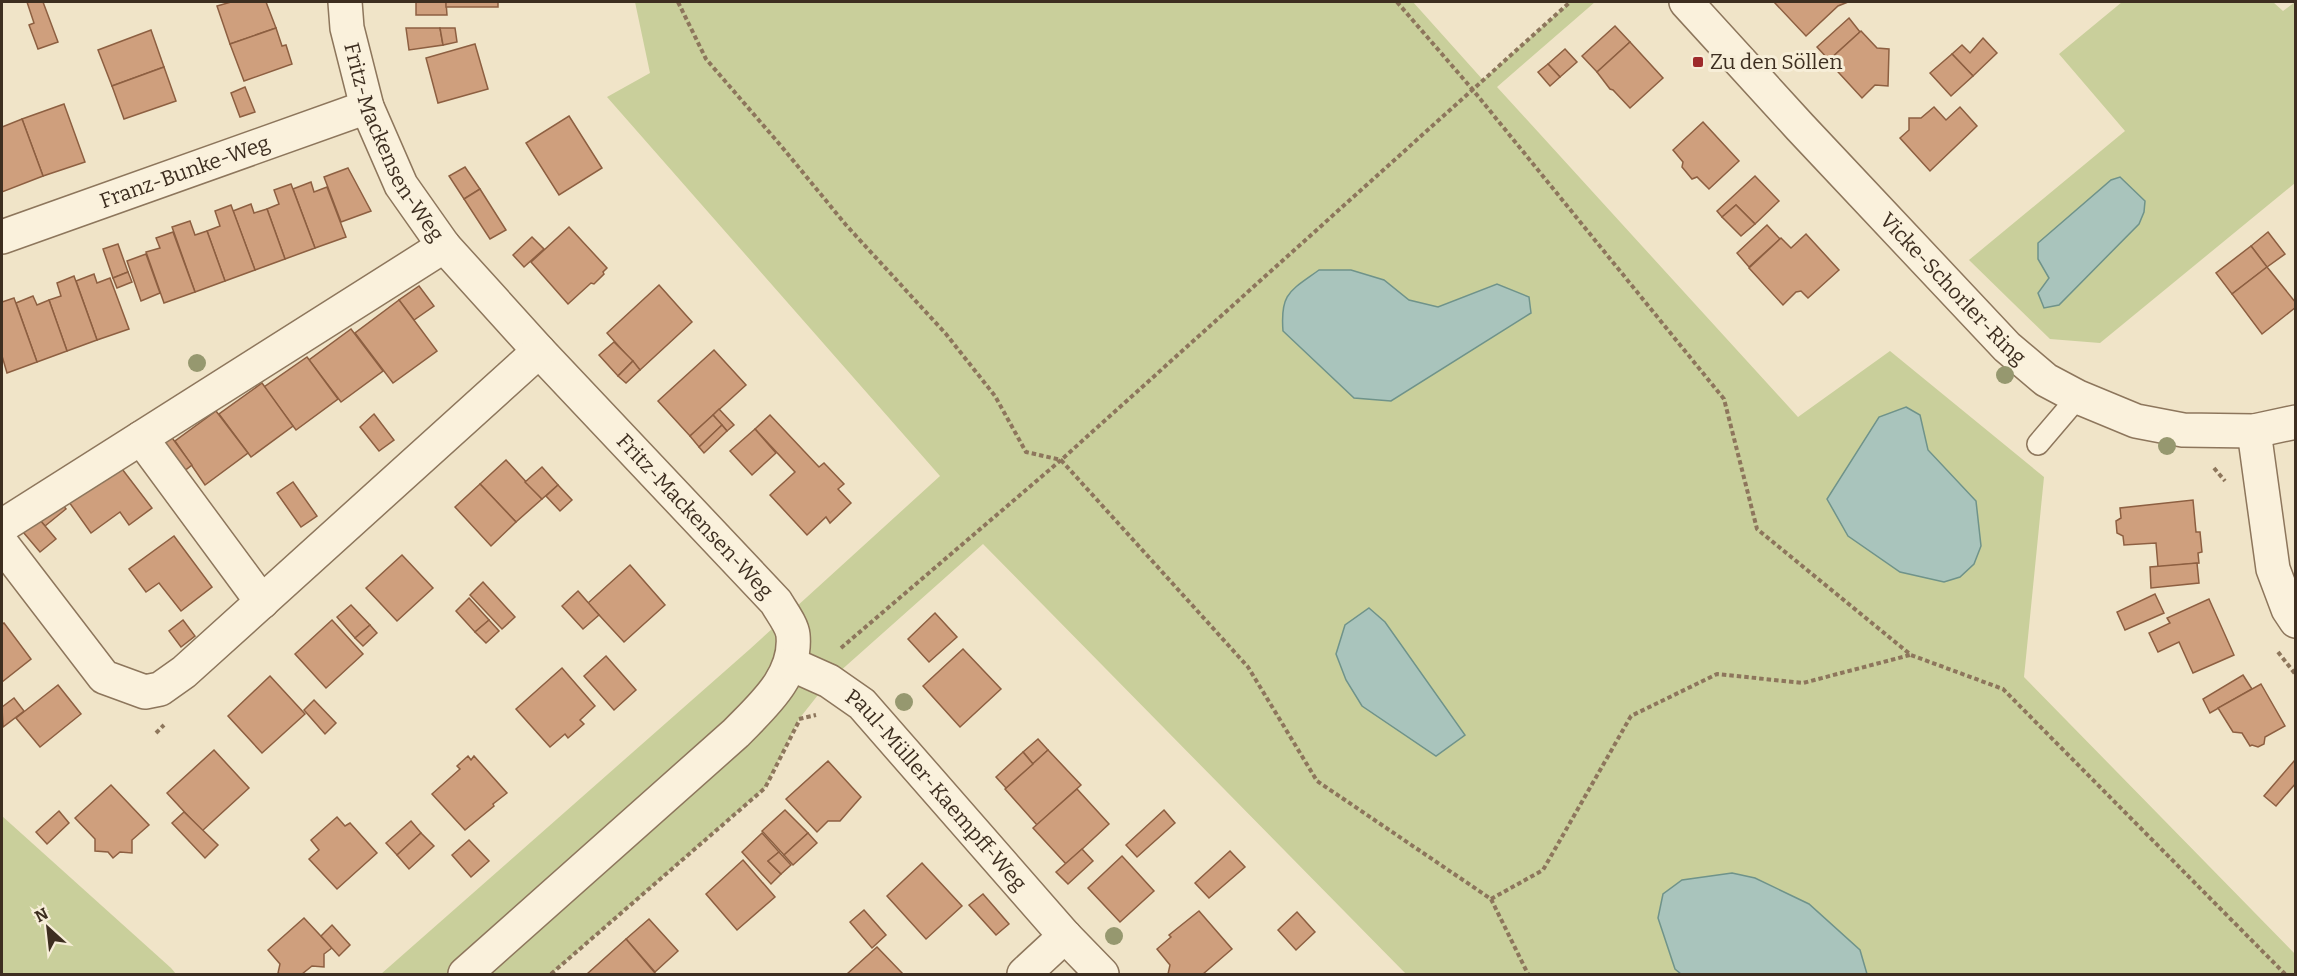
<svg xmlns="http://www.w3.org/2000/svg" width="2297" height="976" font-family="Bitter,serif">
<rect width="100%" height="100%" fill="#f0e4c8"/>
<g fill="#c9cf9b">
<polygon points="635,2 1413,2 1483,80 1570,2 1595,2 1497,87 1798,417 1890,351 2044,477 2024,677 2296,955 2295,974 1406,974 983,544 829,681 799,719 765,788 551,974 381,974 750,649 940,476 607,97 650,73"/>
<polygon points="2122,2 2273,2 2283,11 2295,2 2295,183 2100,343 2050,339 1969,260 2125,131 2059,54"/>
<polygon points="2,816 171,968 176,974 2,974"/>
</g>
<g fill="#a9c4bc" stroke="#6f938a" stroke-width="1.5">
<polygon points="2120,177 2145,201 2144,212 2139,224 2059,305 2044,308 2038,293 2049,278 2038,259 2038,243 2111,180"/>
<path d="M1319 270H1351L1384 280 1409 300 1438 307 1497 284 1529 297 1531 313 1391 401 1354 398 1283 331C1280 293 1290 291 1319 270Z"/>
<polygon points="1906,407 1920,415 1928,450 1976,501 1981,546 1974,564 1960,577 1944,582 1900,572 1848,536 1827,499 1879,417"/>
<polygon points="1369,608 1385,622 1465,735 1436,756 1362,706 1346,680 1336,654 1345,625"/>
<polygon points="1732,873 1755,878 1809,904 1860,950 1867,974 1681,974 1675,969 1658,918 1663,894 1682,880"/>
</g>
<g fill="#cf9f7d" stroke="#8d5f41" stroke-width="1.5">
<polygon points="27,2 43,2 58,42 38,49 29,25 34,23"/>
<polygon points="231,2 266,2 276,28 230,44 217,6"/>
<polygon points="416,2 446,2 447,15 416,15"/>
<rect x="446" y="2" width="52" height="5"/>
<polygon points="1774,2 1848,2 1838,6 1806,36"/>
<polygon points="1849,18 1860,32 1829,60 1817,47"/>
<polygon points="1615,26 1630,42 1597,72 1582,56"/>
<polygon points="276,28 282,46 286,45 292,64 244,81 230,44"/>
<polygon points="406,28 440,28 443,45 409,50"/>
<polygon points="440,28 455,28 457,42 443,45"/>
<polygon points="151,30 164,67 112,86 98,50"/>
<polygon points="1861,31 1877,48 1889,49 1888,86 1875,85 1862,98 1828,61"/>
<polygon points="1983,38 1997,53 1973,76 1952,54 1962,45 1970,53"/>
<polygon points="1630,42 1663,78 1630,108 1613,90 1610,89 1597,72"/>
<polygon points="475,44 488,89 438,103 426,58"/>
<polygon points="1565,49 1577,62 1560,77 1548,64"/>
<polygon points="1952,54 1973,76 1951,96 1930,73"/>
<polygon points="1548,64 1560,77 1550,86 1538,72"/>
<polygon points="164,67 176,101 124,119 112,86"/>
<polygon points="245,87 255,112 240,117 231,93"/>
<polygon points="64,104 85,162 43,176 22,119"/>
<polygon points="1934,107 1946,120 1960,107 1977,126 1930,171 1900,138 1909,130 1909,118 1921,118"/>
<polygon points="569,116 602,168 559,195 526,143"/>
<polygon points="22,119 43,176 2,192 2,127"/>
<polygon points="1703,122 1739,161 1709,189 1697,177 1692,179 1682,167 1683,162 1673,150"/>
<polygon points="465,167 480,189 464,199 449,176"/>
<polygon points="348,168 371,211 341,222 324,177"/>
<polygon points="1755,176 1779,201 1755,224 1736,205 1722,217 1717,211"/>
<polygon points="311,182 314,192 327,187 346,237 315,248 293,189"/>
<polygon points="291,184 315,248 285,259 267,209 279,204 274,190"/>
<polygon points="480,189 506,230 490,239 464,199"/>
<polygon points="251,204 254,213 267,209 285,259 255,270 233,211"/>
<polygon points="231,205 255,270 225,281 207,231 220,226 215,211"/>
<polygon points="1736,205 1755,224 1741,236 1722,217"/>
<polygon points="190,221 195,235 207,231 225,281 195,292 172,227"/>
<polygon points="1767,225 1780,239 1749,267 1737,253"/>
<polygon points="569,227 607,268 603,272 604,274 594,284 591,283 568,304 531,262"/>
<polygon points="173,232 195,292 164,303 146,252 160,248 156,238"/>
<polygon points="2268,232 2285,254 2267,267 2251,246"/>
<polygon points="1806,234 1839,270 1808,298 1801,291 1796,292 1783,305 1749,268 1781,238 1791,248"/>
<polygon points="532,237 544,249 524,267 513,255"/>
<polygon points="118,244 128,272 113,278 103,249"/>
<polygon points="2251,246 2267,267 2232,294 2216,273"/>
<polygon points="146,254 160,293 141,301 127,261"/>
<polygon points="2267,267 2296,303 2296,307 2262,334 2232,294"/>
<polygon points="128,272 132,282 117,288 113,278"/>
<polygon points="94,274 97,283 110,278 129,329 97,340 76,281"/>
<polygon points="74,276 97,340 67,351 49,300 61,296 57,283"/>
<polygon points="659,285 692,322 640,370 607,333"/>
<polygon points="419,286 434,306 414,320 399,300"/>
<polygon points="33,296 37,305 49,300 67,351 37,362 16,303"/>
<polygon points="14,298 37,362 7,373 2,356 2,302"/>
<polygon points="399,300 437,351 393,383 355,333"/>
<polygon points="351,329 383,371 341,402 309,360"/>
<polygon points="614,342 633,361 618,376 599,355"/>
<polygon points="714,350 746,385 690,436 658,401"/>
<polygon points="307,357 338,399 296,430 264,387"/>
<polygon points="633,361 640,370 626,383 618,376"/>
<polygon points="262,383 293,426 251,457 219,414"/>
<polygon points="719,409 734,425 727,431 713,415"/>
<polygon points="216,411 248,453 205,485 175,441"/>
<polygon points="374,414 394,440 379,451 360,427"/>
<polygon points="713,415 722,425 699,447 690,436"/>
<polygon points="770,415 819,467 824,463 844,484 838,489 851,503 830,523 826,517 807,535 770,495 795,472 755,429"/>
<polygon points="722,425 727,431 704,453 699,447"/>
<polygon points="755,429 776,453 752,475 730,451"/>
<polygon points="170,435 192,465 179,475 157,444"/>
<polygon points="506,460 542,499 516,522 480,484"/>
<polygon points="119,465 152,508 129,525 120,512 91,533 69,502"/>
<polygon points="542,467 558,485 542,499 525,482"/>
<polygon points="293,482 317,516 301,527 277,493"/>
<polygon points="480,484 516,522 491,546 455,507"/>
<polygon points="558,485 572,500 560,511 546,496"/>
<polygon points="55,495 66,509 45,526 34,513"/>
<polygon points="2193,500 2196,532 2200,532 2202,552 2198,553 2199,563 2158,567 2156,543 2124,545 2123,536 2117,533 2116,521 2121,518 2120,508"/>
<polygon points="34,513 56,539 40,552 18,526"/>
<polygon points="174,536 212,587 181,611 159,583 146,592 129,569"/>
<polygon points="402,555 433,588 397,621 366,588"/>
<polygon points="2197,563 2199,583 2151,588 2150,567"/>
<polygon points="630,565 665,605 624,642 588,603"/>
<polygon points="483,582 515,617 502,629 470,595"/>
<polygon points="578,591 599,615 583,629 562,606"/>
<polygon points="2155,594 2164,613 2125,630 2117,612"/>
<polygon points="469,598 489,620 475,632 456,611"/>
<polygon points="2209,599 2234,655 2193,673 2179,642 2158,652 2149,633 2170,623 2167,618"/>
<polygon points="351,605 370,625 355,638 337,617"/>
<polygon points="935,613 957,637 929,662 908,639"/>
<polygon points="183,620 195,636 181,647 169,631"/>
<polygon points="332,620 363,654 326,688 295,654"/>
<polygon points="489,620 499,631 486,643 475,632"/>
<polygon points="4,623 31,659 2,682 2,624"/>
<polygon points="370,625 377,633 363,646 355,638"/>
<polygon points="963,649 1001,689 960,727 923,686"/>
<polygon points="606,656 636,690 614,710 584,676"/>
<polygon points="562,668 595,706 580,720 584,724 568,738 565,734 550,747 516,709"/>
<polygon points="2243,675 2252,689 2210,713 2203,699"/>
<polygon points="270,676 305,714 262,753 228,716"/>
<polygon points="2261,684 2285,726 2265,737 2264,744 2258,747 2252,745 2250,746 2242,733 2233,732 2218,708"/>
<polygon points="58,685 81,714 40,747 16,718"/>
<polygon points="14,698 24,711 3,727 2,707"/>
<polygon points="314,700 336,723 325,734 304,710"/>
<polygon points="1038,739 1048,750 1033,764 1023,752"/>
<polygon points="214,750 249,788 202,831 167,793"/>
<polygon points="1048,750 1081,785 1037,825 1005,789"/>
<polygon points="1023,752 1033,764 1006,788 996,777"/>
<polygon points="468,756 471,760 474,756 507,793 493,804 494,806 465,830 432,794 460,769 457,766"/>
<polygon points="2295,760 2296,783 2276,806 2264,796"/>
<polygon points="828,761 861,797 840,821 828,821 817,832 786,799"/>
<polygon points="111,785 149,825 132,840 132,853 120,852 113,858 108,852 95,851 95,839 75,818"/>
<polygon points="1077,789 1109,824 1066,864 1033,828"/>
<polygon points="785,810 808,833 784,855 762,831"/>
<polygon points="1164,810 1175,823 1137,857 1126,845"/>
<polygon points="59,811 69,823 47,844 36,832"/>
<polygon points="184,812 218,845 205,858 172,823"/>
<polygon points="337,817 345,826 350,823 377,853 337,889 309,859 319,850 311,840"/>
<polygon points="411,821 421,833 397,855 386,843"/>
<polygon points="421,833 434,846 409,869 397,855"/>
<polygon points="762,833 779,852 768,861 781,874 771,884 742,852"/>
<polygon points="808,833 817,843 793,865 784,855"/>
<polygon points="469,840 489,861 471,877 452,855"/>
<polygon points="1082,849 1093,861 1068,884 1056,872"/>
<polygon points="1230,851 1245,867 1209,898 1195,883"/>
<polygon points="779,852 791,865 781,874 768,861"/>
<polygon points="1122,856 1154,891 1120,922 1088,888"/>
<polygon points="743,860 775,897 737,930 706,894"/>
<polygon points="922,863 962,906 926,939 887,896"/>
<polygon points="983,894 1009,924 996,935 969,905"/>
<polygon points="864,910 886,935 872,948 850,922"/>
<polygon points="1199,911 1232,949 1203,974 1168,974 1170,965 1157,949 1171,937 1169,935"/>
<polygon points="1297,912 1315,932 1296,950 1278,930"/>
<polygon points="304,918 332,948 324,954 324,967 312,966 302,974 280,974 278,973 280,964 268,950"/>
<polygon points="649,919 678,951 655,972 626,939"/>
<polygon points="332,925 350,945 339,956 321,936"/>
<polygon points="626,939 655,973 654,974 587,974"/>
<polygon points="877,947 903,974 847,974"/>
</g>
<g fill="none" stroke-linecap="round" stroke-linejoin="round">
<defs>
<polyline id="service" points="2038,444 2078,397"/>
<g id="minor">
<path id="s1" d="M345 2 347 28 367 107 401 185 444 246 539 351 776 602C781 611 792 625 793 635 797 677 762 706 736 733L465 974"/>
<path id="s2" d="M1686 2 1800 127 2007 347 2046 380 2078 397 2136 421 2183 430 2254 431 2296 422"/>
<path id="s3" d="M2 237 367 107"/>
<polyline points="2254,431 2273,569 2288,609 2296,621"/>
<polyline points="141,438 262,602"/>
<polyline points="2,526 444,246"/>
<polyline points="2,544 104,677 145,692 160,689 184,672 539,351"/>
<path id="s4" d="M791 664 829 681 862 704 1065 936 1102 974"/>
<polyline points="1024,974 1065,936"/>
</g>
</defs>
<use href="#service" stroke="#8d765c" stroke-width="24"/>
<use href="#minor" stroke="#8d765c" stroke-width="36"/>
<g stroke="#8d765c" stroke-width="4" stroke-dasharray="4.5 3" stroke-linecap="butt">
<polyline points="678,2 706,59 782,147 846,225 946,334 995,396 1026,452 1061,460 1248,667 1317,781 1491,899 1528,974"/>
<polyline points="1397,2 1473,90 1724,399 1757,529 1911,655 2003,689 2285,974"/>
<polyline points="2214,468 2225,481"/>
<polyline points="841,648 1061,460 1570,2"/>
<polyline points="2278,652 2296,675"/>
<polyline points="799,719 816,715"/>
<polyline points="156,733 164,725"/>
<polyline points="1491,899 1543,870 1631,716 1717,674 1803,683 1910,655"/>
<polyline points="551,974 765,788 799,721"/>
</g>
<use href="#service" stroke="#faf1dc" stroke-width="21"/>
<use href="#minor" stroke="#faf1dc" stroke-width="33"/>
</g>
<g fill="#96986f">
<circle cx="197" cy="363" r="9"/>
<circle cx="2005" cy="375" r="9"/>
<circle cx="2167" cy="446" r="9"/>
<circle cx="904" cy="702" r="9"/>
<circle cx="1114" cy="936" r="9"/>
</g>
<rect fill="#9e2a2b" stroke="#f7eed8" stroke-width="2" x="1692" y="56" width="12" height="12" rx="3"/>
<g text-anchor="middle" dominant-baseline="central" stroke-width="6" stroke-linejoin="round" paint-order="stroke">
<g font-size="21" fill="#3d2e20" stroke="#f7eed8" text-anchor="start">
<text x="1710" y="62">Zu den Söllen</text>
</g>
<g font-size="21" fill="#3d2e20" stroke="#f7eed8">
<text stroke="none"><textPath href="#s1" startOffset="150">Fritz-Mackensen-Weg</textPath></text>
<text stroke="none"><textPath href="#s3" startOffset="194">Franz-Bunke-Weg</textPath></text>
<text stroke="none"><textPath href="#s2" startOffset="392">Vicke-Schorler-Ring</textPath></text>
<text stroke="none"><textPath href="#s1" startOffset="636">Fritz-Mackensen-Weg</textPath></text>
<text stroke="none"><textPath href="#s4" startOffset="195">Paul-Müller-Kaempff-Weg</textPath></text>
</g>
</g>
<rect width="2297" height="976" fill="none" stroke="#3d2e20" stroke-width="6"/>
<g transform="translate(48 928) rotate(333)" stroke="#f7eed8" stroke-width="4.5" paint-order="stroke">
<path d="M0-4.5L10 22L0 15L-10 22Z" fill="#3d2e20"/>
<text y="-9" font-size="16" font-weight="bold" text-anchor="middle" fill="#3d2e20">N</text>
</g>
</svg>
